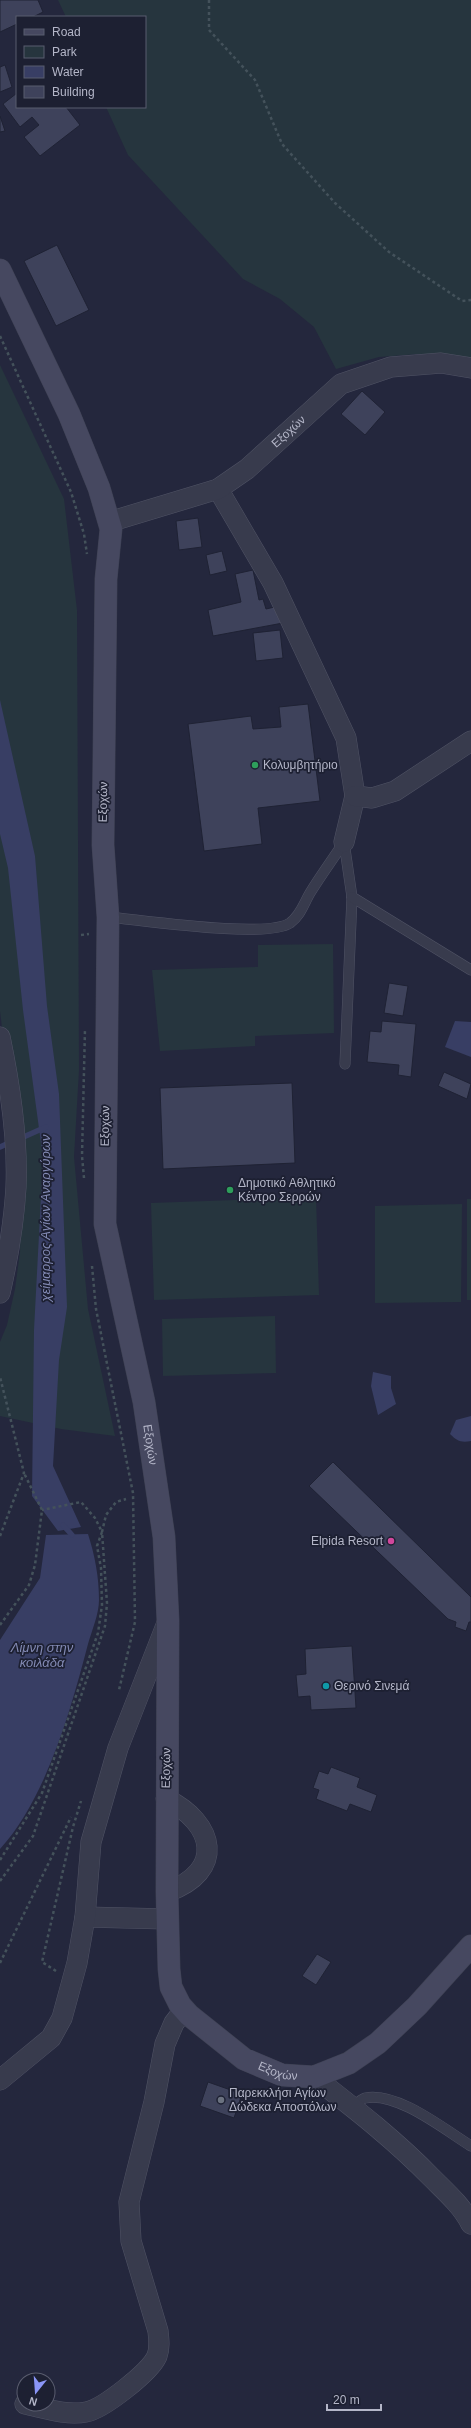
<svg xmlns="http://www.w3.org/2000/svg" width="471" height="2428" font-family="Helvetica,sans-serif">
<rect width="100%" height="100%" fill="#24273d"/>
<g fill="#26353e">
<polygon points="58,0 471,0 471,375 419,354 379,357 336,369 314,327 280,299 243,279 128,155 106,107 145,107 145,17 66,17"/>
<polygon points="0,365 64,499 77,610 79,1070 74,1157 88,1309 115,1436 61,1429 0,1416 0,1342 7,1325 15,1289 20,1252 21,1189 0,1011"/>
<polygon points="333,944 334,1033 255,1036 255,1046 160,1051 152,970 258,967 258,945"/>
<polygon points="316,1197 319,1295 154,1300 151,1203"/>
<rect x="467" y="1199" width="4" height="101"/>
<polygon points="462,1204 461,1302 375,1303 375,1206"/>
<polygon points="275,1316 276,1373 163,1376 162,1319"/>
</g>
<g fill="#383e64">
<polygon points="0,700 35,856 47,1006 59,1094 67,1307 59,1360 53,1466 81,1527 58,1531 32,1496 34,1330 43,1158 23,1010 8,868 0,834"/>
<polygon points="455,1021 471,1022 471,1057 445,1047"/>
<polygon points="373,1372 391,1376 391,1388 396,1404 378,1415 371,1386"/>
<path d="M471 1416V1441C461 1443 457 1441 450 1434L456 1420Z"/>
<path d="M88 1534C95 1556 99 1577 99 1600 99 1614 92 1630 88 1644 71 1709 46 1799 0 1849V1640L40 1578 46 1535Z"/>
</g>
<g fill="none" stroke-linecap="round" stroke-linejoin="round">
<g stroke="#383e64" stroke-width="5.5">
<polyline points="19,1139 46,1127"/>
<polyline points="0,1147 11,1142"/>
<polyline points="63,1525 72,1535"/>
</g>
</g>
<g fill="#3e425b" stroke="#1f2234">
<polygon points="0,0 38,0 43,12 33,17 17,17 17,24 0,32"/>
<polygon points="5,65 12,87 0,92 0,67"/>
<polygon points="17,93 17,107 66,107 80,125 40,156 24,137 39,125 32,117 20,127 3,104"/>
<polygon points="0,116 5,131 0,132"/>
<polygon points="57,245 89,310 56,326 24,261"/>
<polygon points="362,391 385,412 365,435 341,414"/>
<polygon points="198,518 202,547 179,550 176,521"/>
<polygon points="222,551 227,571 210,575 206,555"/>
<polygon points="253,570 259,600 263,599 266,609 279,606 283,623 213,636 208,610 241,602 235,574"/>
<polygon points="280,630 283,658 256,661 253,633"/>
<polygon points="308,704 320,801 258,808 262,844 204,851 188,724 251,716 253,729 281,727 279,707"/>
<polygon points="389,983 408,986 403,1016 384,1013"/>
<polygon points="382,1021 416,1024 411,1077 398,1075 399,1065 367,1062 370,1031 381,1032"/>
<polygon points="444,1072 471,1084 467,1099 438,1086"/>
<polygon points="292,1083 295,1163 163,1169 160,1088"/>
<polygon points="333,1462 471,1597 471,1622 469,1622 466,1631 455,1627 456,1622 448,1619 309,1486"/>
<polygon points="352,1646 356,1708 311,1710 310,1696 298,1697 296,1675 306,1674 305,1649"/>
<polygon points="331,1767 360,1778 357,1787 377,1795 371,1812 350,1804 347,1811 316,1799 319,1790 313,1788 319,1771 328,1774"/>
<polygon points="317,1954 331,1962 316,1985 302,1976"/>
<polygon points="208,2082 242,2094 234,2118 200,2106"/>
</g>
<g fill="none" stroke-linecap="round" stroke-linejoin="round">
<defs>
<g id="service">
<polyline points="344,842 352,897 345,1064"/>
<polyline points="352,897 471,970"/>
<path d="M108 917C142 920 266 939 290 923 301 915 304 903 310 893 321 875 333 859 344 842"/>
<path d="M353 2107C356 2104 361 2099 365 2098 397 2091 445 2130 471 2146"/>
</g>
<g id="minor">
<polyline points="218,489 273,583 346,738 355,796 344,842"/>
<path id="s1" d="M109 522 218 489 247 469 341 384 391 367 441 363 471 368"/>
<polyline points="355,796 372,798 395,791 471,741"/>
<path d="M0 1037C10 1085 18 1138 16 1187 14 1222 8 1258 0 1293"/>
<path d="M166 1799C215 1823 226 1871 167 1892"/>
<polyline points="85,1917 168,1919"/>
<path d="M314 2077C355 2109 395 2140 432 2178 446 2192 462 2206 471 2224"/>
<polyline points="0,2080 51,2038 62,2018 77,1963 85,1917 91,1842 118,1748 167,1623"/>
<path d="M25 2404C44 2408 66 2416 86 2412 103 2409 150 2372 157 2356 160 2348 159 2340 158 2331L131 2241 129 2202 154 2102 165 2044 174 2023 184 2010"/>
</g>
<g id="secondary">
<path id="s2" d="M0 270 69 414 99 488 111 529 106 579 103 845 108 917 105 1224 144 1402 164 1537 168 1621 167 1892 169 1969 171 1987 180 2005 189 2015 244 2059 282 2075 314 2077 349 2063 378 2043 417 2006 471 1946"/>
</g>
</defs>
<use href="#service" stroke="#505365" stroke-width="11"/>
<use href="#minor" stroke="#505365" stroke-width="21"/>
<use href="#secondary" stroke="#3e4153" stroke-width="23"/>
<g stroke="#44525b" stroke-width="2.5" stroke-dasharray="3 3" stroke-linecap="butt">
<polyline points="209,0 209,30 255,80 282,144 335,203 389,252 462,301 471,300"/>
<polyline points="0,336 71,492 84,534 87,554"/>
<polyline points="81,935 89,934"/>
<polyline points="84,1178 82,1156 85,1029"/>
<polyline points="92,1266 96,1309 133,1493 135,1622 119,1690"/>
<polyline points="0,1536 24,1473 0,1377"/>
<polyline points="0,1625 29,1585 35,1565 42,1510 24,1473"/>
<polyline points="0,1860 42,1793 98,1633 102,1605 101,1568 97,1546 102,1532 95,1518 81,1502 42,1510"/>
<polyline points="0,1881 33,1836 105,1626 107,1603 102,1532 106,1515 116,1502 126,1499"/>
<polyline points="0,1963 71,1817"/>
<polyline points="56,1971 42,1962 73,1827 81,1801"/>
</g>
<use href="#service" stroke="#383b4d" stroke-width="10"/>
<use href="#minor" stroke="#383b4d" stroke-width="20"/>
<use href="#secondary" stroke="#464860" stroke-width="22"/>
</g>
<g fill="#2e9e5b" stroke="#1d2032" stroke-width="1.5">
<circle cx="255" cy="765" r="4"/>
<circle cx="230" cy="1190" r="4"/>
</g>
<circle fill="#d1479c" stroke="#1d2032" stroke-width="1.5" cx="391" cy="1541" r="4"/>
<circle fill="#0f9aa8" stroke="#1d2032" stroke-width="1.5" cx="326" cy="1686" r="4"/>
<circle fill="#6b7280" stroke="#1d2032" stroke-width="1.5" cx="221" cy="2100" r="4"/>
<g text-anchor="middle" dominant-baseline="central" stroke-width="3.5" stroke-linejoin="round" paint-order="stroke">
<g font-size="12" fill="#b4b6c8" stroke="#1d2032">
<text stroke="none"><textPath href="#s1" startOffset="205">Εξοχών</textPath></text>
<text transform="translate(103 802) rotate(-89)">Εξοχών</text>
<text transform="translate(105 1126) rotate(-89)">Εξοχών</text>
<text stroke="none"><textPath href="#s2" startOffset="1203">Εξοχών</textPath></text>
<text transform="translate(166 1768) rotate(-89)">Εξοχών</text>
<text stroke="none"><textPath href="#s2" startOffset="1887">Εξοχών</textPath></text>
</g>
<g font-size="12" fill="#b4b6c8" stroke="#1d2032" text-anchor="start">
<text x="263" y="765">Κολυμβητήριο</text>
<text x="238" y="1183">Δημοτικό Αθλητικό<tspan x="238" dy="14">Κέντρο Σερρών</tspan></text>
<text x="383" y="1541" text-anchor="end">Elpida Resort</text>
<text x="334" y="1686">Θερινό Σινεμά</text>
<text x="229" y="2093">Παρεκκλήσι Αγίων<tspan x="229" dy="14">Δώδεκα Αποστόλων</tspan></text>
</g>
<g font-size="13" font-style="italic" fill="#838ab4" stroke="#1d2032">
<text transform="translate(45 1218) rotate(-90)">χείμαρρος Αγίων Αναργύρων</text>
<text x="42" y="1647">Λίμνη στην<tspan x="42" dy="15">κοιλάδα</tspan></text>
</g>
</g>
<rect x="16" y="16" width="130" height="92" fill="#1d2032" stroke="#595c6e"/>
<rect x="24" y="29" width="20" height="6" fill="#464860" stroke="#595c6e"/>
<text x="52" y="36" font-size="12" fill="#b4b6c8">Road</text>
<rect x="24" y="46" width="20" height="12" fill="#26353e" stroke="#595c6e"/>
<text x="52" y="56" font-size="12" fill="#b4b6c8">Park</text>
<rect x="24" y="66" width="20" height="12" fill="#383e64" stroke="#595c6e"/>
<text x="52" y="76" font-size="12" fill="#b4b6c8">Water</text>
<rect x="24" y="86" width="20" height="12" fill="#3e425b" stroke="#595c6e"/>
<text x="52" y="96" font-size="12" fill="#b4b6c8">Building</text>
<g transform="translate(36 2392) rotate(197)"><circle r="19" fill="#1d2032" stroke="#595c6e"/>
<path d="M0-3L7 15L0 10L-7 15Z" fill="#8a95f7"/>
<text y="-6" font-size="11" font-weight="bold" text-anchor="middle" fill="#b4b6c8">N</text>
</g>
<path d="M327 2404v6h54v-6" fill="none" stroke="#b4b6c8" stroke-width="2"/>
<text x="333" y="2404" font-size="12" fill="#b4b6c8" stroke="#1d2032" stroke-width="3" paint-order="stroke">20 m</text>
</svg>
